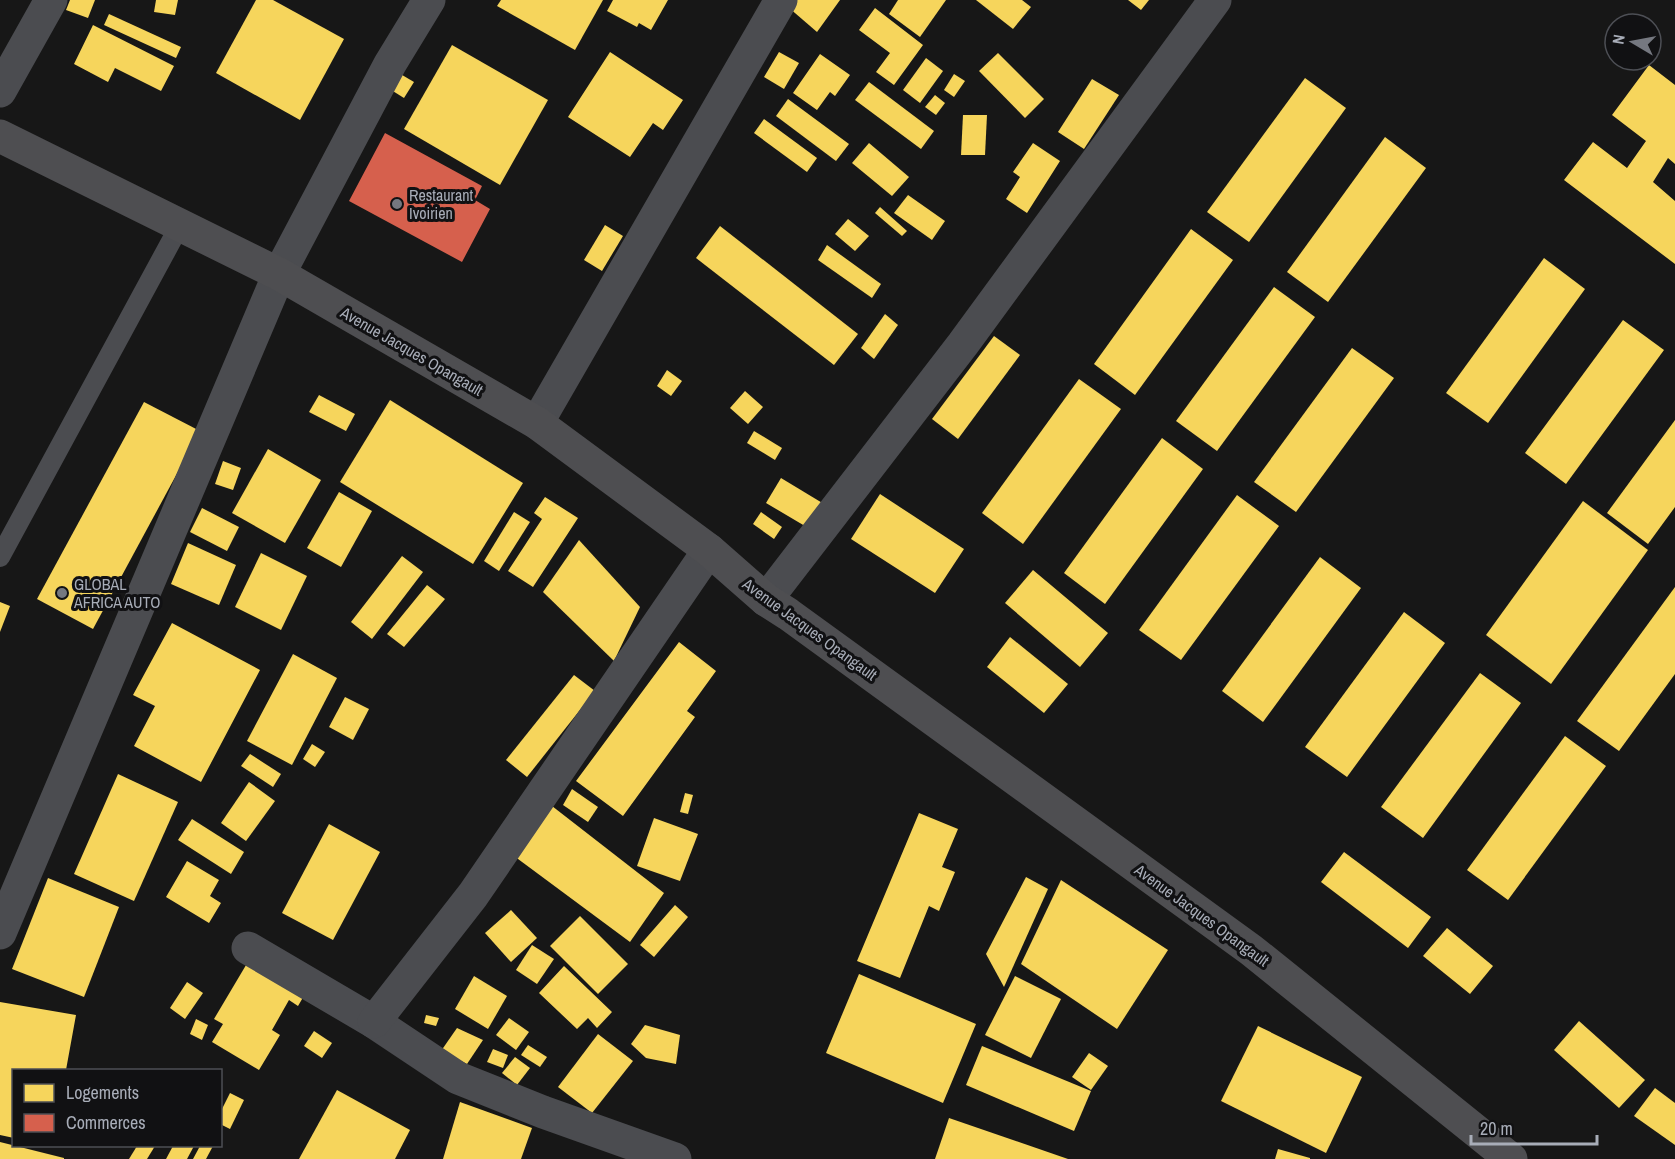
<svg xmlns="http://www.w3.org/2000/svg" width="1675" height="1159" font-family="'Archivo Narrow',sans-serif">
<rect width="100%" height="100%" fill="#171717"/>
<g fill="#f6d55c">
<polygon points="70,0 95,0 88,18 66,10"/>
<polygon points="156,0 178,0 175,15 154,12"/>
<polygon points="256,0 273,0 344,39 300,120 216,73"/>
<polygon points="501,0 603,0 575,50 497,6"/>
<polygon points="613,0 668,0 651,30 639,23 637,27 607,11"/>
<polygon points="793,0 840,0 817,32 788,7"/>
<polygon points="898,0 946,0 920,37 889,14"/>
<polygon points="976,0 1022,0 1031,7 1013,29"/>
<polygon points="1128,0 1149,0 1141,10"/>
<polygon points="875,8 923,45 894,85 876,72 890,53 859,30"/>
<polygon points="109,14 181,47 176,58 104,25"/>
<polygon points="93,25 174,66 161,91 115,68 108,82 74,64"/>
<polygon points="452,45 548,100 500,185 404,129"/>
<polygon points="610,52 683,100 663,130 653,123 630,157 568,117"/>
<polygon points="779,52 799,63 784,89 764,77"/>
<polygon points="998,53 1044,99 1025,118 979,71"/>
<polygon points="820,54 850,75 835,96 830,92 817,110 793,93"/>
<polygon points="926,58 943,71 920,103 903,90"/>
<polygon points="1649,65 1675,85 1675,164 1668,158 1653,182 1675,201 1675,264 1564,180 1593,142 1627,168 1646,141 1612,115"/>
<polygon points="397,72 414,82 404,98 388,88"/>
<polygon points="954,74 965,81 954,97 944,90"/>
<polygon points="1305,78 1346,108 1249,242 1207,212"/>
<polygon points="1092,79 1119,95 1084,149 1058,132"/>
<polygon points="869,82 934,131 921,149 855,100"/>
<polygon points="935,95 945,103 936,115 925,107"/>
<polygon points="788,99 849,144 836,161 776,116"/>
<polygon points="963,115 987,115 985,155 961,155"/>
<polygon points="764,119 817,158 807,172 754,133"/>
<polygon points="1385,137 1426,168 1328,302 1287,272"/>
<polygon points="869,143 909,177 892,196 852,163"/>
<polygon points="1033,143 1060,161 1027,213 1006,199 1020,177 1013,172"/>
<polygon points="908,195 945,221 932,240 894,213"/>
<polygon points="880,207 907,231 902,236 875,213"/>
<polygon points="848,219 869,236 855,251 835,234"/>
<polygon points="605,225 623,236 602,271 584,260"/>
<polygon points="720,226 858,334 834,365 696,258"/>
<polygon points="1191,229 1233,260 1135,395 1094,364"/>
<polygon points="827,245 881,284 872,298 818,260"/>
<polygon points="1544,258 1585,289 1488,423 1446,393"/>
<polygon points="1274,287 1315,317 1217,451 1176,421"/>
<polygon points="885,314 898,325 874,359 861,348"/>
<polygon points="1623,320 1664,350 1566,484 1525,453"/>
<polygon points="994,336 1020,355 958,439 932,419"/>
<polygon points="1352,348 1394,378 1296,512 1254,482"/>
<polygon points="667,370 682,381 671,396 657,386"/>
<polygon points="1079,379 1121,409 1023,544 982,513"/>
<polygon points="745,391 763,407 748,424 730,408"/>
<polygon points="319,395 355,414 346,431 309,412"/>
<polygon points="390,400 523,483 473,564 340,482"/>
<polygon points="144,402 200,431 93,629 37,599"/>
<polygon points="1675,420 1675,507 1648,544 1607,513"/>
<polygon points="754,431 782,448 775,460 747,443"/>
<polygon points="1162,438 1203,469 1105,604 1064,573"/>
<polygon points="268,449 321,480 285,543 232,513"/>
<polygon points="223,461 241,468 233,490 215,484"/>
<polygon points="781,478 824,504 810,529 766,503"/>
<polygon points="339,492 372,511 341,567 307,548"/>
<polygon points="880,494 964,549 935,593 851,539"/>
<polygon points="1237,495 1279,526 1181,660 1139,630"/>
<polygon points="545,497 578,518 533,587 508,571 542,519 534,513"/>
<polygon points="1583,501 1648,550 1551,684 1486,635"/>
<polygon points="202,508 239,527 227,551 190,532"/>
<polygon points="514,512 530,522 499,571 484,561"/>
<polygon points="761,512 782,527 774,539 753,524"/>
<polygon points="579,540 640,607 614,661 543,592"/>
<polygon points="188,543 236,565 219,605 171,584"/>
<polygon points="261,553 307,576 281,630 235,607"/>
<polygon points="402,556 423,572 372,639 351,622"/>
<polygon points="1320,557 1361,588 1263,722 1222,691"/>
<polygon points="1033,570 1108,633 1080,667 1005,603"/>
<polygon points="427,585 445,599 404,647 387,634"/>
<polygon points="1675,587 1675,674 1619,751 1577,721"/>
<polygon points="0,602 10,606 0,632"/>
<polygon points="1404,612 1445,643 1347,777 1305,747"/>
<polygon points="172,623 260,670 201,782 134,746 155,706 133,695"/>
<polygon points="1010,637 1068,684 1044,713 987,667"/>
<polygon points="679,642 716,671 687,711 695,717 623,816 576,781"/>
<polygon points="293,654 337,678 292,765 247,741"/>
<polygon points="1480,673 1521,703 1423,838 1381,807"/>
<polygon points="574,675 595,691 527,777 506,760"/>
<polygon points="345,697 369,709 353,740 329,727"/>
<polygon points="1565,736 1606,766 1508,900 1467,870"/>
<polygon points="312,744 325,752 315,767 303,759"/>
<polygon points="250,754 281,774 273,787 241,766"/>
<polygon points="118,774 178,802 134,901 74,874"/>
<polygon points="249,782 275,801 246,841 221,823"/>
<polygon points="572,789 598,807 588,822 563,805"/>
<polygon points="685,793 693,795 688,814 680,812"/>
<polygon points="552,806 664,893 630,942 514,856"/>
<polygon points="919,813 958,829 942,867 955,872 939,911 929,906 900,978 857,961"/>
<polygon points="654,818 698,834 680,881 637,866"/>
<polygon points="192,819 244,852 231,874 178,840"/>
<polygon points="329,824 380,852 333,940 282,913"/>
<polygon points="1344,852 1431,917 1408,948 1321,882"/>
<polygon points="187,861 219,880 210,896 221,903 209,923 166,897"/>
<polygon points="1026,877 1048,889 1004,987 986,954"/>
<polygon points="48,878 119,907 84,997 12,969"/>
<polygon points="1061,880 1168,950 1117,1029 1021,964"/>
<polygon points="675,905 688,917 654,957 640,945"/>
<polygon points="511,910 537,938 511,962 485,933"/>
<polygon points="580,916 628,964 598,994 550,946"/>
<polygon points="1447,928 1493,966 1470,994 1423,956"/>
<polygon points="532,945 554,959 537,984 516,970"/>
<polygon points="252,955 308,989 298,1006 289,1000 272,1030 280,1035 259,1070 212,1042 223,1024 214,1019"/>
<polygon points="564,966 612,1012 597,1028 588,1018 577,1029 539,993"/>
<polygon points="859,974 976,1024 943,1103 826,1053"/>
<polygon points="474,976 507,996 488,1029 455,1009"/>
<polygon points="1015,976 1061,999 1031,1058 985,1035"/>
<polygon points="187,982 203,993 185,1019 170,1008"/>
<polygon points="0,1002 76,1015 66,1070 14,1070 14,1138 0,1135"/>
<polygon points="426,1015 439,1018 436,1026 424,1023"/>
<polygon points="509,1018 529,1032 516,1050 496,1035"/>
<polygon points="196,1019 208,1025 202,1040 190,1034"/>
<polygon points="1579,1021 1645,1080 1619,1108 1554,1050"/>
<polygon points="645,1025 680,1035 676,1064 646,1058 631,1044"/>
<polygon points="1258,1026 1362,1077 1326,1153 1221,1101"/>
<polygon points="457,1028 483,1040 467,1064 441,1051"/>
<polygon points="314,1031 332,1043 322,1058 304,1046"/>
<polygon points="598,1034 633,1061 592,1113 558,1087"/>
<polygon points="528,1045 547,1057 540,1067 521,1055"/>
<polygon points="982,1046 1091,1091 1074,1131 966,1085"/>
<polygon points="493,1049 508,1055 503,1068 487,1062"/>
<polygon points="1089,1053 1108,1066 1091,1090 1072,1077"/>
<polygon points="515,1057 530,1068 517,1085 502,1073"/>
<polygon points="1655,1088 1675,1103 1675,1145 1634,1116"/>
<polygon points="337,1090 410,1130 395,1159 299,1159"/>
<polygon points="230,1093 244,1100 230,1129 220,1124 220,1113"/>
<polygon points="460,1102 532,1128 521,1159 443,1159"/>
<polygon points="949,1118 1068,1159 935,1159"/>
<polygon points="0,1142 64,1158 64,1159 0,1159"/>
<polygon points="137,1146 155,1146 147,1159 129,1159"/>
<polygon points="173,1146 194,1146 187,1159 166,1159"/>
<polygon points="200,1146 213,1146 206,1159 193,1159"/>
<polygon points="1278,1149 1310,1158 1310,1159 1275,1159"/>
</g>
<polygon fill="#d6604d" points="385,133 482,186 475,200 490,209 462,262 349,201"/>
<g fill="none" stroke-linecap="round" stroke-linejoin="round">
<polyline stroke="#4b4c50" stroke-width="20" points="0,557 180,225"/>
<g stroke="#4b4c50" stroke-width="33">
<polyline points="0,91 51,0"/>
<polyline points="537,423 781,0"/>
<polyline points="766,600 963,344 1215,0"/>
<polyline points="0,933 279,274 390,64 429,0"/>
<polyline points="248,948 374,1022 458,1078 543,1112 675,1159"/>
<polyline points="374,1022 473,895 709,550"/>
</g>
<polyline stroke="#4e4e51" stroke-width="33" points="0,136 279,274 537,423 709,550 766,600 788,614 1251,950 1511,1159"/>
</g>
<g fill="#757880" stroke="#111113" stroke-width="2">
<circle cx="397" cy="204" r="6"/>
<circle cx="62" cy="593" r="6"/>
</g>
<g text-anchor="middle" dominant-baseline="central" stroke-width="6" stroke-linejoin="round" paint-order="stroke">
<g font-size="16" fill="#a8adb8" stroke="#111113" text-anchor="start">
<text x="409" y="195">Restaurant<tspan x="409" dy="18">Ivoirien</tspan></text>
<text x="74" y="584">GLOBAL<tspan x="74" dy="18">AFRICA AUTO</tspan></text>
</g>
<g font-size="16" fill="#a8adb8" stroke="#111113">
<text transform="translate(412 351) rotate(30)">Avenue Jacques Opangault</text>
<text transform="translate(810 629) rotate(36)">Avenue Jacques Opangault</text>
<text transform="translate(1202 915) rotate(36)">Avenue Jacques Opangault</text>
</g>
</g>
<rect x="12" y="1069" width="210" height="78" fill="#111113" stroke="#4d4f55" stroke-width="1.5"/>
<rect x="24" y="1084" width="30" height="18" fill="#f6d55c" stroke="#4d4f55" stroke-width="1.5"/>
<text x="66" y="1099" font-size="18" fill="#a8adb8">Logements</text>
<rect x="24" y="1114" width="30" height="18" fill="#d6604d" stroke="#4d4f55" stroke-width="1.5"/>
<text x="66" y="1129" font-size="18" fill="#a8adb8">Commerces</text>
<g transform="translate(1633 42) rotate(280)"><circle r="28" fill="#111113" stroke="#4d4f55" stroke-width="1.5"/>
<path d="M0-4.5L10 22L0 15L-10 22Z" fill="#757880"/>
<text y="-9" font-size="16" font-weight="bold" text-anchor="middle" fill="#a8adb8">N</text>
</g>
<path d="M1471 1135v9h126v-9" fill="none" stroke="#a8adb8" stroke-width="3"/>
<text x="1480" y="1135" font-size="18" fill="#a8adb8" stroke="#111113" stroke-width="4.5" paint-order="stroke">20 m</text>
</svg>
